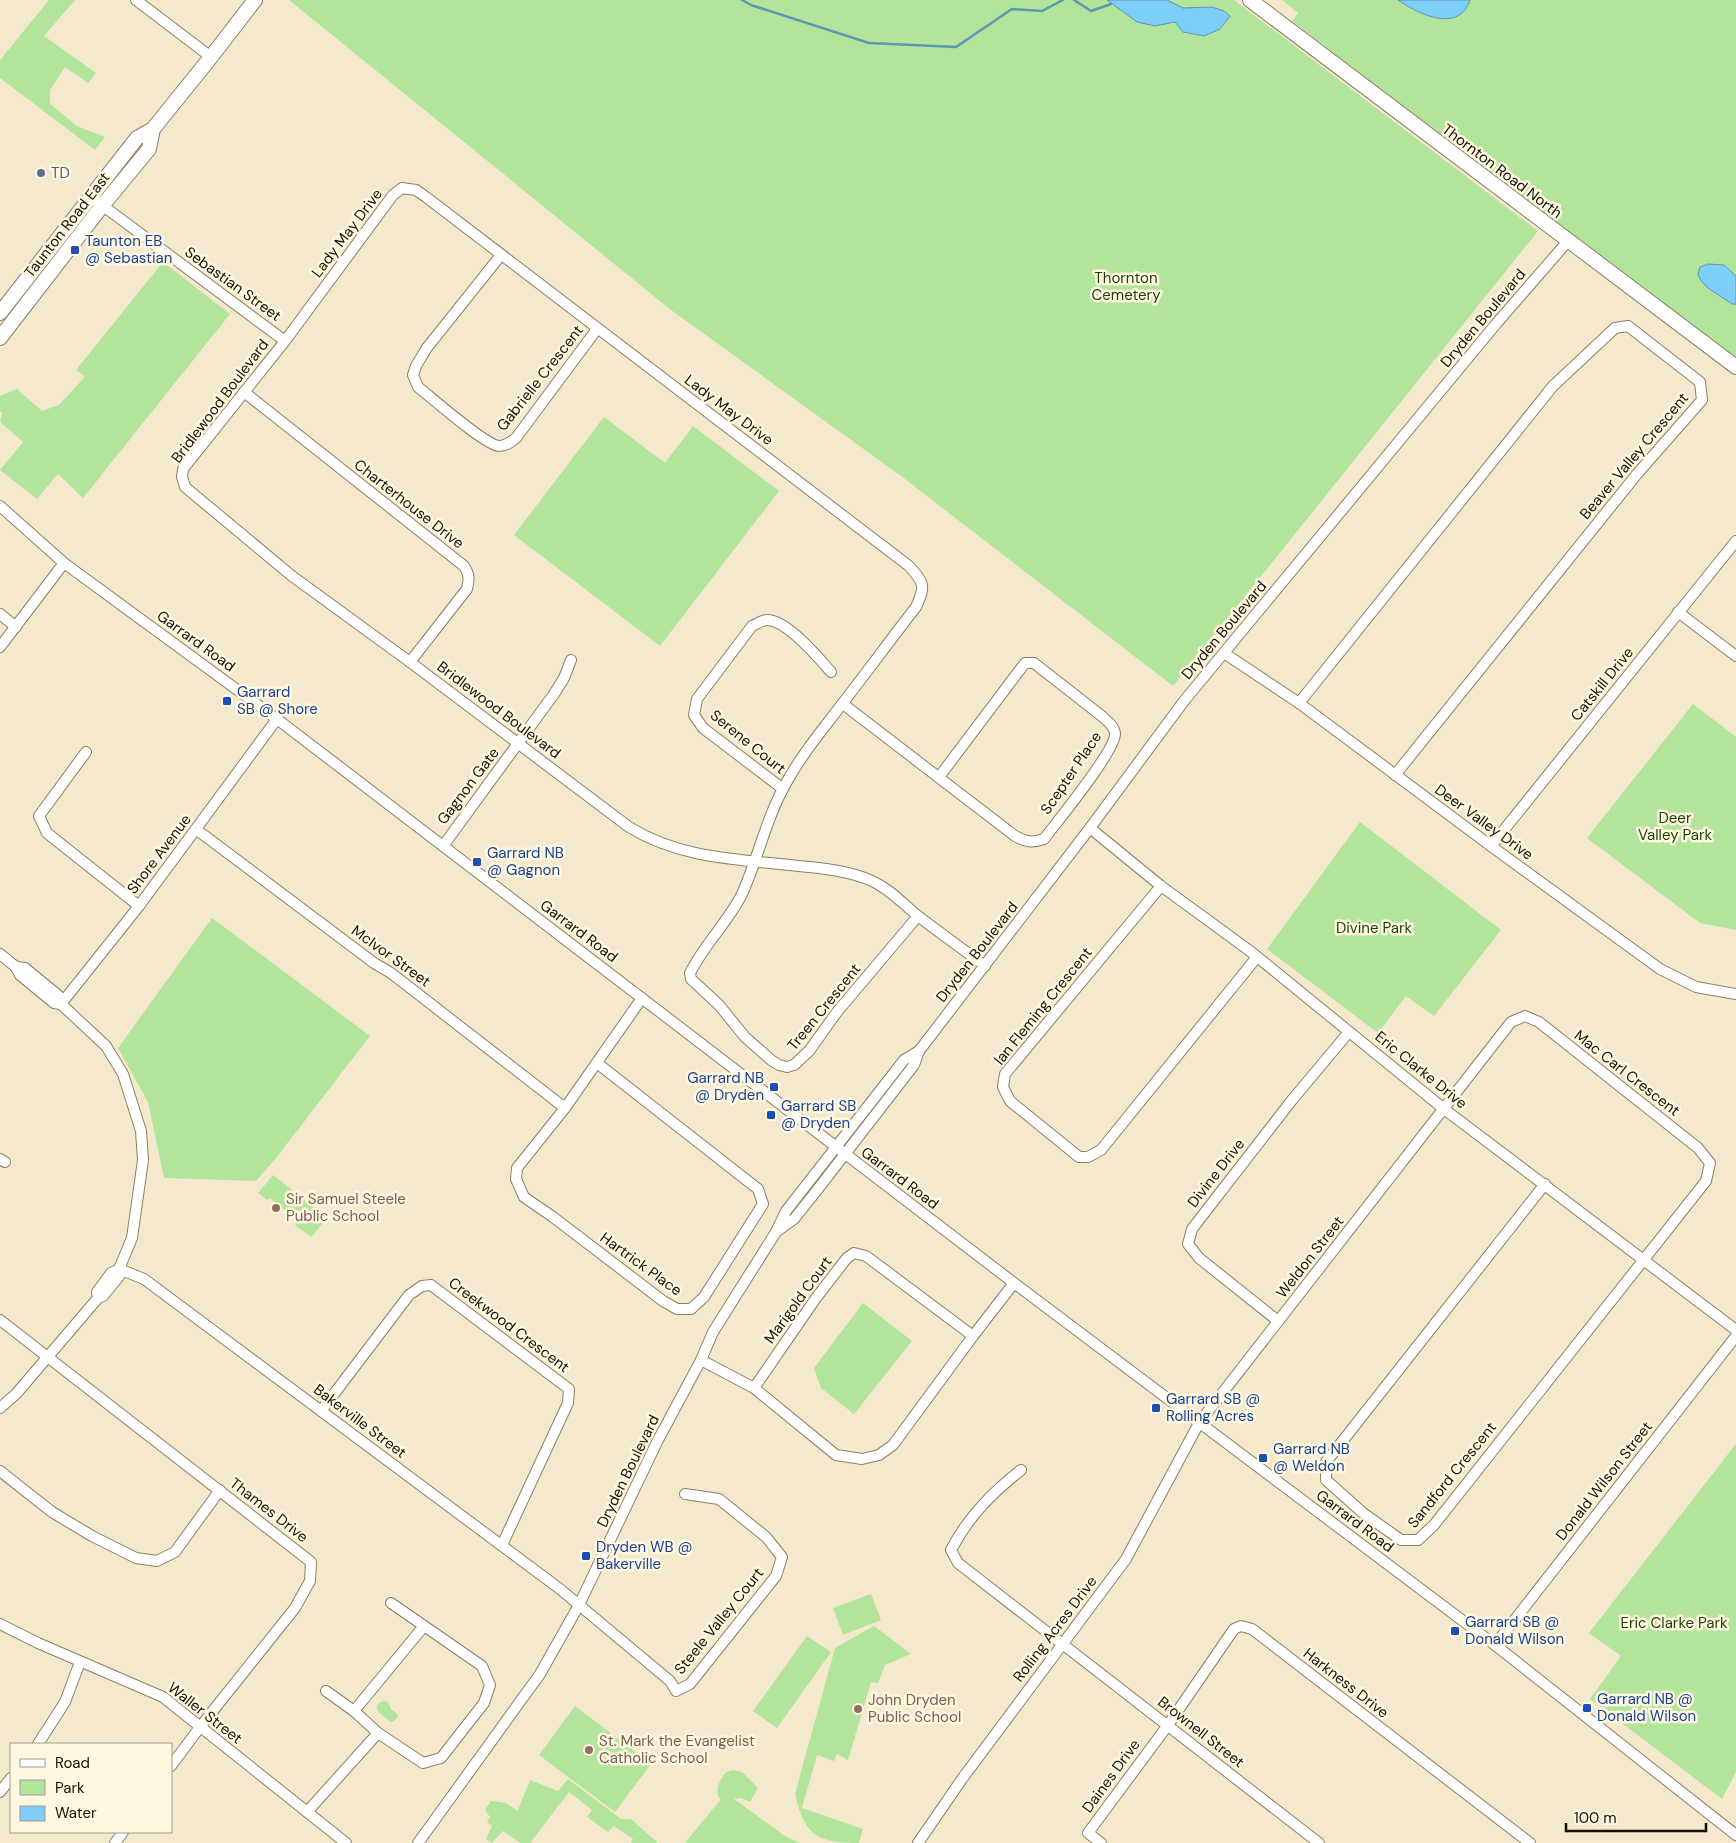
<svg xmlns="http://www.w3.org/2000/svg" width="1736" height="1843" font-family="'DM Sans',sans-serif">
<rect width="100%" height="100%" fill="#f4e9cd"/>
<g fill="#b2e49c">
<polygon points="49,0 75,0 44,36 96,73 88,83 65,67 50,90 50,104 77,126 105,137 95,150 0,78 0,60"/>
<polygon points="289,0 1234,0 1538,231 1173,686 901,476 671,310"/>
<polygon points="1282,0 1736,0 1736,361 1292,21 1298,13"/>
<polygon points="163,262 230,314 83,498 58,474 37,499 0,470 23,442 0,422 2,413 0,411 0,396 17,389 42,411 59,405 85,377 76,370"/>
<polygon points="604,417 665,463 693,426 779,491 660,646 514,535"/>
<polygon points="1693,704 1736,737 1736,930 1700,923 1587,838"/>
<polygon points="1360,822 1501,930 1434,1016 1406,996 1378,1033 1267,949"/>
<polygon points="212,918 370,1036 276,1158 256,1181 164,1178 148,1102 118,1048"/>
<polygon points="273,1175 327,1218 311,1237 295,1225 298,1221 270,1198 267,1200 258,1193"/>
<polygon points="863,1303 912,1341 854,1414 821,1388 814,1368"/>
<polygon points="1736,1444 1736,1772 1722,1799 1590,1699 1621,1656 1589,1633"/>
<polygon points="871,1594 881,1620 843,1635 833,1608"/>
<path d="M874 1626 911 1654 885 1665 878 1683 871 1682 848 1760 837 1754 834 1761 817 1755 802 1808 863 1829 859 1843C817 1843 805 1836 795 1794L835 1648Z"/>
<polygon points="807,1636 831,1652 777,1728 753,1711"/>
<path d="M385 1701 388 1702 391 1709 398 1715C397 1719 395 1720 391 1722 388 1720 379 1713 378 1711L377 1706 380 1702Z"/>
<polygon points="575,1706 651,1764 615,1812 539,1755"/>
<path d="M733 1770 742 1772 758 1788 750 1802 741 1798 734 1799 785 1836 800 1843H685L721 1799 719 1798C715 1787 720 1780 726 1772Z"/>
<path d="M568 1779 621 1819H631L658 1843H631L633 1839 614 1826 608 1832 587 1817 592 1810 569 1792 530 1843H520L503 1831 492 1843 486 1839 492 1826 487 1822 490 1817 485 1810 491 1801 506 1803 518 1811C521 1800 526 1792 530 1780L558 1791Z"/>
</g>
<g fill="#7ecefa" stroke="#5e95b1">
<polygon points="1107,0 1167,0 1183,8 1212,7 1224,11 1230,16 1220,29 1204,36 1183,32 1175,22 1155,26 1137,22"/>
<path d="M1398 0H1470C1459 34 1418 14 1398 0Z"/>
<polygon points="1708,264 1724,265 1736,276 1736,304 1732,304 1708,288 1702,282 1698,275 1700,267"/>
</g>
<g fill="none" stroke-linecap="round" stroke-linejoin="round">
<g stroke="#5e95b1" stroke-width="2.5">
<polyline points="742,0 751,5 869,43 956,47 1012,9 1042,11 1063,0"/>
<polyline points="1074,0 1091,11 1111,4"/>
</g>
<defs>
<g id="minor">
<polyline points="136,0 211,57"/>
<polyline points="91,197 285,341"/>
<path d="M501 255 426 349 416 366 413 375 418 387C432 398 485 445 499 446 506 446 511 442 516 438L597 329"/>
<path d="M244 392 464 566C470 575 469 580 467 589L410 662"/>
<polyline points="0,506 64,563 277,719 1014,1283 1495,1645 1736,1835"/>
<polyline points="1678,612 1736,656"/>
<polyline points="0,614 16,627"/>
<polyline points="0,647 64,563"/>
<polyline points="1224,653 1299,703 1491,846 1660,969 1696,987 1736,994"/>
<polyline points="1299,703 1553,386 1615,328 1628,326 1700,382 1702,400 1637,474 1395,775"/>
<path d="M843 704 1015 836C1026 842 1032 843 1044 839 1056 823 1117 749 1115 733 1114 726 1108 722 1103 717L1034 663H1025L939 777"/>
<polyline points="86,752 39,816 47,833 139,906"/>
<path d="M783 789 703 728 694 715 697 699 752 626C757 624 762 620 767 620 787 620 818 657 831 672"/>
<polyline points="1090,828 1161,886 1250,951 1444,1109 1736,1330"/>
<polyline points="197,830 374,963 391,973 565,1108"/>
<polyline points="443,846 554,694 564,678 571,660"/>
<polyline points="1491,846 1736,541"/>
<polyline points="1161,886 1005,1074 1003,1087 1010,1101 1079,1157 1088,1157 1101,1150 1257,957"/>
<path d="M918 916 837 1012 809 1051 794 1065 787 1067 779 1065 771 1060 745 1037 719 1005 691 979 690 973C704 945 728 922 742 894 759 856 767 814 789 778 804 751 824 728 842 704 867 672 891 639 916 607 926 585 924 583 909 566L426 197 416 190 402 188 393 195 285 341 183 469 182 477 185 487 292 576 410 662 629 827C681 859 738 859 798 866 822 868 850 871 872 881 890 889 903 904 918 916 940 933 963 949 985 966"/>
<polyline points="0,954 16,967 20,975 54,1003 61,1004"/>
<polyline points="61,1004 139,906 277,719"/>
<polyline points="597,1063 758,1189 763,1204 704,1297 691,1309 677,1309 663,1301 553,1217 524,1197 516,1179 517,1168 565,1108 642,998"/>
<polyline points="0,1159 5,1162"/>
<polyline points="776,1232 794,1219 814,1194 914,1065 919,1051 1090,828 1184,701 1496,324 1568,241"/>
<polyline points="119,1269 144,1279 560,1589 670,1681 676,1691 690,1684 776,1576 782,1557 766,1537 719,1499 685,1494"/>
<polyline points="98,1298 97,1292 111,1273 119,1269"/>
<polyline points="0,1320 311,1562 310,1581 295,1608 200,1727 171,1766"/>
<polyline points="1278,1321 1199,1258 1188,1244 1192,1229 1292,1100 1349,1032"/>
<polyline points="701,1360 754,1388 836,1455 862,1459 879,1455 893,1445 973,1336 1014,1283"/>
<polyline points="754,1388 816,1298 847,1258 854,1253 866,1256 973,1336"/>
<polyline points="0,1408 16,1394 98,1298 103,1296 120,1275 119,1269 132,1238 143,1160 141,1131 123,1074 106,1046 61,1004 59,996 25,968 16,967"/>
<polyline points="321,1411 409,1295 422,1286 431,1285 569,1389 568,1403 502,1545"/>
<path d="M1021 1470C992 1493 968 1517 951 1550L958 1563 1319 1843"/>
<polyline points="0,1471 52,1512 92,1536 136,1558 157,1561 175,1552 220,1490"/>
<polyline points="0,1624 38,1643 163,1697 346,1843"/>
<polyline points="1495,1645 1736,1336"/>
<polyline points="326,1691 354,1711 378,1733 423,1763 441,1758 484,1703 490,1685 482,1666 391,1603"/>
<polyline points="354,1711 424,1626"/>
<polyline points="38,1744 65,1702 80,1662"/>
<polyline points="0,1792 11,1778"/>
<polyline points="307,1812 378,1733"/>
<polyline points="115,1843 123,1832"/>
<polyline points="418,1843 540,1674 579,1605 657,1442 701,1360 713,1332 776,1232 786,1211 904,1060 919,1051"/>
<polyline points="918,1843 962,1779 1126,1559 1199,1423 1511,1022 1525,1016 1539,1022 1698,1148 1710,1163 1706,1181 1434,1525 1418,1540 1401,1540 1363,1513 1326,1480 1326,1462 1545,1184"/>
<polyline points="1101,1843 1088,1833 1168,1725 1234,1629 1241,1626 1252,1629 1530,1843"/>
</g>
<g id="major">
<polyline points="1250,0 1736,367"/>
<polyline points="0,313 137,138 153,129 211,57 255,0"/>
<polyline points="0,338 102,206 149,149 153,129"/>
</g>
</defs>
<use href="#minor" stroke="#8a8066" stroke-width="12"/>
<use href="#major" stroke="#8a8066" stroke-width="16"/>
<use href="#minor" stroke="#fff" stroke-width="10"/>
<use href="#major" stroke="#fff" stroke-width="14"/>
</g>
<circle fill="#5c6f8a" stroke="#fff7e0" stroke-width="2" cx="41" cy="173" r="5"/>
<g fill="#1a4fb4" stroke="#fff7e0" stroke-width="2">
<rect x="70" y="245" width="10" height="10" rx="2.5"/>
<rect x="222" y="696" width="10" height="10" rx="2.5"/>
<rect x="472" y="857" width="10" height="10" rx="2.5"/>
<rect x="769" y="1082" width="10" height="10" rx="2.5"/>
<rect x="766" y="1110" width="10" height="10" rx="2.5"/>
<rect x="1151" y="1403" width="10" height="10" rx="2.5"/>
<rect x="1258" y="1453" width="10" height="10" rx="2.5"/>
<rect x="581" y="1551" width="10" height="10" rx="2.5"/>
<rect x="1450" y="1626" width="10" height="10" rx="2.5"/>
<rect x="1582" y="1703" width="10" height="10" rx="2.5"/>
</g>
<g fill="#8d6e63" stroke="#fff7e0" stroke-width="2">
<circle cx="276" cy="1208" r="5"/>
<circle cx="858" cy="1709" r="5"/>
<circle cx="589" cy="1750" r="5"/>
</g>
<g text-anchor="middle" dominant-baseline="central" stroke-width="5" stroke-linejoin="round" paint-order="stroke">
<g font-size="15" fill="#151107" stroke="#fff7e0">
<text transform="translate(1502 171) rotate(37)">Thornton Road North</text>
<text transform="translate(67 225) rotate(-52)">Taunton Road East</text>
<text transform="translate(347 233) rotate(-53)">Lady May Drive</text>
<text transform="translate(233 284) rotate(36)">Sebastian Street</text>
<text transform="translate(1483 318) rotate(-50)">Dryden Boulevard</text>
<text transform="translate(540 378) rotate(-52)">Gabrielle Crescent</text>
<text transform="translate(220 401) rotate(-53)">Bridlewood Boulevard</text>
<text transform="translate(729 410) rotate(37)">Lady May Drive</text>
<text transform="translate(1634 456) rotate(-50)">Beaver Valley Crescent</text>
<text transform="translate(409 504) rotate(38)">Charterhouse Drive</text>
<text transform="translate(1224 630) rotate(-50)">Dryden Boulevard</text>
<text transform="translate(196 641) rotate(36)">Garrard Road</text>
<text transform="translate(1602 684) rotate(-51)">Catskill Drive</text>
<text transform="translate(499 710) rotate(37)">Bridlewood Boulevard</text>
<text transform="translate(748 742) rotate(39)">Serene Court</text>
<text transform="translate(1071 773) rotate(-56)">Scepter Place</text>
<text transform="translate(468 786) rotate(-53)">Gagnon Gate</text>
<text transform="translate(1484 822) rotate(36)">Deer Valley Drive</text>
<text transform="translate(159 854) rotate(-53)">Shore Avenue</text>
<text transform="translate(579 931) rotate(37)">Garrard Road</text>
<text transform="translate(977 952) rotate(-52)">Dryden Boulevard</text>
<text transform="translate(391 956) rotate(36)">McIvor Street</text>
<text transform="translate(1043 1006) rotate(-51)">Ian Fleming Crescent</text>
<text transform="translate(824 1007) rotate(-51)">Treen Crescent</text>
<text transform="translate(1421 1070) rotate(39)">Eric Clarke Drive</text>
<text transform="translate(1627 1073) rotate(38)">Mac Carl Crescent</text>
<text transform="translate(1216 1173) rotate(-52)">Divine Drive</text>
<text transform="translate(900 1178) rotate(37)">Garrard Road</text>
<text transform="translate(1310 1257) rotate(-52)">Weldon Street</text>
<text transform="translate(641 1264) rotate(36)">Hartrick Place</text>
<text transform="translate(798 1300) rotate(-54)">Marigold Court</text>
<text transform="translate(509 1325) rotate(37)">Creekwood Crescent</text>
<text transform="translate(360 1421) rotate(37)">Bakerville Street</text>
<text transform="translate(628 1471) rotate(-64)">Dryden Boulevard</text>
<text transform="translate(1452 1475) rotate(-51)">Sandford Crescent</text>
<text transform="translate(1604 1481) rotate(-52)">Donald Wilson Street</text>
<text transform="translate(269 1510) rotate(38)">Thames Drive</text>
<text transform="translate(1355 1521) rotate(37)">Garrard Road</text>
<text transform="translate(719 1621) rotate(-51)">Steele Valley Court</text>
<text transform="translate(1055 1629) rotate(-53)">Rolling Acres Drive</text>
<text transform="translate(1346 1683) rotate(38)">Harkness Drive</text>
<text transform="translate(205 1713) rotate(38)">Waller Street</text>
<text transform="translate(1201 1732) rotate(38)">Brownell Street</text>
<text transform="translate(1111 1776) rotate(-54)">Daines Drive</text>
</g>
<g font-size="15" fill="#4e5e75" stroke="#fff7e0" text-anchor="start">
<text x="51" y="173">TD</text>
</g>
<g font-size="15" fill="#164399" stroke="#fff7e0" text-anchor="start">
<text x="85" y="241">Taunton EB<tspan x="85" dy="17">@ Sebastian</tspan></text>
<text x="237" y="692">Garrard<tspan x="237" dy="17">SB @ Shore</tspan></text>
<text x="487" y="853">Garrard NB<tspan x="487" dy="17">@ Gagnon</tspan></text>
<text x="764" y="1078" text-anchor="end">Garrard NB<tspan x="764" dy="17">@ Dryden</tspan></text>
<text x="781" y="1106">Garrard SB<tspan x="781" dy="17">@ Dryden</tspan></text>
<text x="1166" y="1399">Garrard SB @<tspan x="1166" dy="17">Rolling Acres</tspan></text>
<text x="1273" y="1449">Garrard NB<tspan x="1273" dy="17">@ Weldon</tspan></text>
<text x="596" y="1547">Dryden WB @<tspan x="596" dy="17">Bakerville</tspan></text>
<text x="1465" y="1622">Garrard SB @<tspan x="1465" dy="17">Donald Wilson</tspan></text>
<text x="1597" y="1699">Garrard NB @<tspan x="1597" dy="17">Donald Wilson</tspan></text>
</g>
<g font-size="15" fill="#1b3e03" stroke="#fff7e0">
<text x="1126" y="278">Thornton<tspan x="1126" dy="17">Cemetery</tspan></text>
<text x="1675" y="818">Deer<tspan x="1675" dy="17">Valley Park</tspan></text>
<text x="1374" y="928">Divine Park</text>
<text x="1674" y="1623">Eric Clarke Park</text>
</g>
<g font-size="15" fill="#785e54" stroke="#fff7e0" text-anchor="start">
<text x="286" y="1199">Sir Samuel Steele<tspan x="286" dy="17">Public School</tspan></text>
<text x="868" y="1700">John Dryden<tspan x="868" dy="17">Public School</tspan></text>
<text x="599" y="1741">St. Mark the Evangelist<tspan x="599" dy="17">Catholic School</tspan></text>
</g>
</g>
<rect x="10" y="1743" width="162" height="90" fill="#fff7e0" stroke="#a19b89"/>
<rect x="20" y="1759" width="25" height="8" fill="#ffffff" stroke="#a19b89"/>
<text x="55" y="1768" font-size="15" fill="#151107">Road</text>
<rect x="20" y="1780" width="25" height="15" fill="#b2e49c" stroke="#a19b89"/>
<text x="55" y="1793" font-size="15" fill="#151107">Park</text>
<rect x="20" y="1806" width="25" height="15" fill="#7ecefa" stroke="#a19b89"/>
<text x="55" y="1818" font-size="15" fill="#151107">Water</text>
<path d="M1566 1823v8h140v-8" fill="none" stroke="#151107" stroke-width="2.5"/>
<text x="1574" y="1823" font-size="15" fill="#151107" stroke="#fff7e0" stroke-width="4" paint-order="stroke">100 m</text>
</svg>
